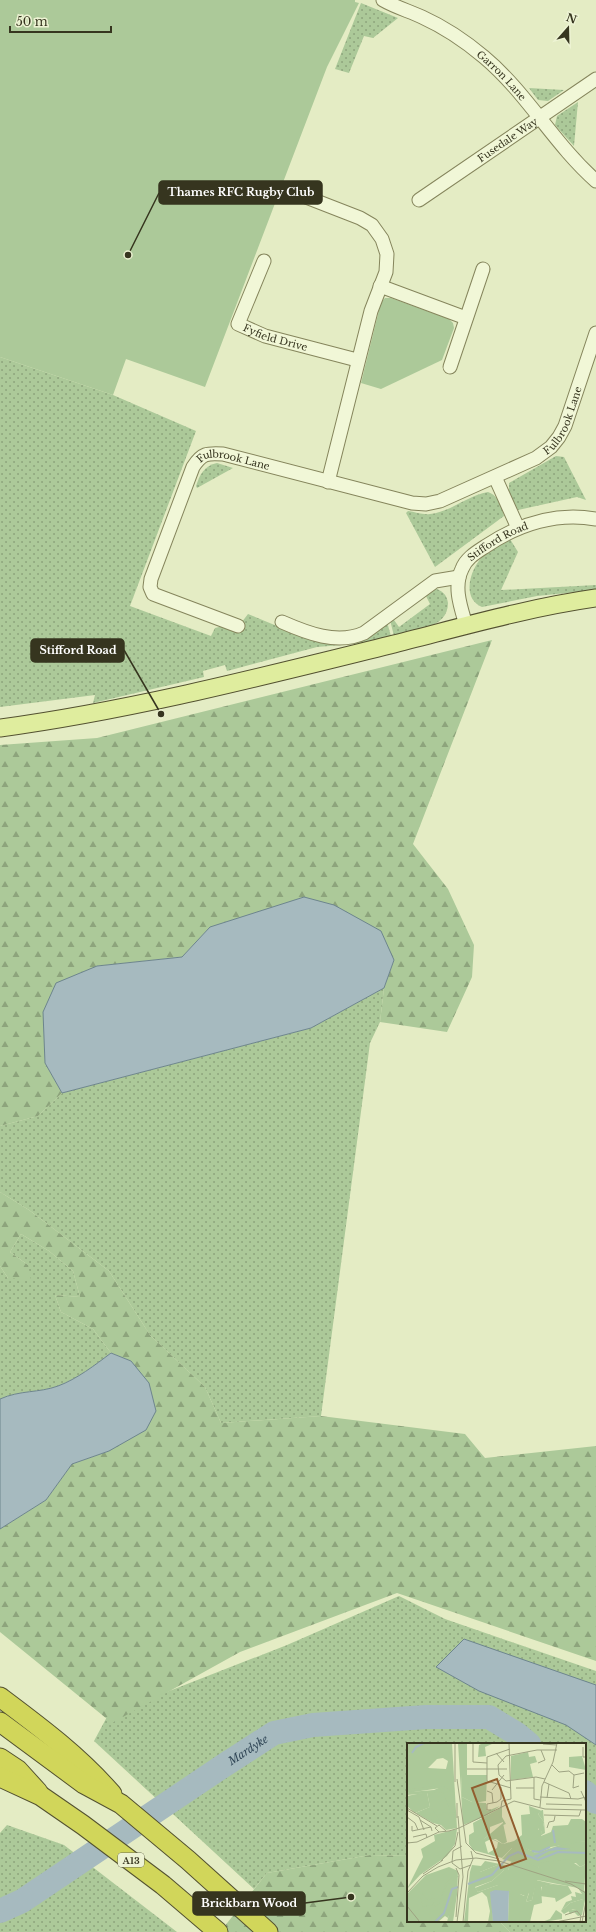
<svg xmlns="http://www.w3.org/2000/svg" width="596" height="1932" font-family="'Libre Baskerville',serif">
<defs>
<pattern id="grass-dots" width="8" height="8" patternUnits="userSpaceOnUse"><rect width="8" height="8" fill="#acc999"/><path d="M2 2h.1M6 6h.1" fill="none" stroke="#8da47c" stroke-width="1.8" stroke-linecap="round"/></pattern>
<pattern id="forest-firs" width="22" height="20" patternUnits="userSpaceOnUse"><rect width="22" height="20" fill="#acc999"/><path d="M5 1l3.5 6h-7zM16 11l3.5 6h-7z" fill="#8da47c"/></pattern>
</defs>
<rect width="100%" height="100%" fill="#e4ecc4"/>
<g fill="url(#grass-dots)">
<polygon points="361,3 398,18 373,38 364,36 349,73 335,69"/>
<polygon points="529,88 564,90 548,101 538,100"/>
<polygon points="578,102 574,146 555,125 557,116"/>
<polygon points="0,357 113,395 196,431 130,606 211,636 215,628 223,626 235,631 248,614 289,631 339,642 387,622 391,636 366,643 317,647 227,671 225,665 203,671 204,677 93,703 95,695 0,707"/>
<polygon points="556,456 564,457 586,500 577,497 518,510 509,493 509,483"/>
<path d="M217 463 233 468 197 488 196 486C200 474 204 466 217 463Z"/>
<path d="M488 492C498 495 502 507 504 516L435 567 406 513 408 511C415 512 423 515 430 514 451 512 468 495 488 492Z"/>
<path d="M510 539 518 552 501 590 596 585V590L537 596 482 607C460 598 471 566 485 554 492 548 502 544 510 539Z"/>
<path d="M437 589C444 592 447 596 448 603 448 629 414 630 394 636L390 620H394L399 627 430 604 425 594 433 590Z"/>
<polygon points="384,988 380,1022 370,1043 321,1416 221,1423 205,1387 150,1335 109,1271 29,1210 0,1192 0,1126 38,1116 62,1093 311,1028"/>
<path d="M21 1234 49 1251 73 1271 80 1297 55 1295 61 1312 93 1329 111 1353C95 1365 77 1379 58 1386 39 1393 20 1390 0 1399V1266L8 1278 28 1265 10 1252Z"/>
<polygon points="399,1596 445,1619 596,1671 596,1932 510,1932 499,1921 585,1921 585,1744 408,1744 408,1856 370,1855 267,1873 254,1889 94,1741 108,1715 287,1645"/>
<polygon points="7,1825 64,1845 177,1932 0,1932 0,1833"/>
</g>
<g fill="url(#forest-firs)">
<polygon points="492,640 413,844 448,889 474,945 472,977 447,1032 380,1022 384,988 394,960 210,927 182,957 97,966 45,1063 62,1093 38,1116 0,1126 0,745 97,738"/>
<polygon points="0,1192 29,1210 109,1271 150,1335 205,1387 221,1423 321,1416 465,1434 485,1458 596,1446 596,1661 397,1593 240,1652 112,1723 0,1632 0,1529 46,1500 72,1464 109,1451 131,1361 111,1353 93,1329 61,1312 55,1295 80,1297 73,1271 49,1251 21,1234 10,1252 28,1265 31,1280 8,1278 0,1266"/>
<polygon points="370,1855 408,1856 408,1921 499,1921 510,1932 220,1932 267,1873"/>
</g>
<g fill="#acc999">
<polygon points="0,0 355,0 355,2 359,3 327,67 205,387 126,359 113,395 0,357"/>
<polygon points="385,298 391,298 449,319 453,323 454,328 442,360 381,389 361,383 381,302"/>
</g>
<g fill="#a6babf" stroke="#6d858d">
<polygon points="304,897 334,905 381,931 394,960 384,988 311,1028 62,1093 45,1063 43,1012 56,983 97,966 182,957 210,927"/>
<path d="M111 1353 131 1361 149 1383 156 1411 146 1430 109 1451 72 1464 46 1500 0 1529V1399C20 1390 39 1393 58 1386 77 1379 95 1365 111 1353Z"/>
<polygon points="464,1639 596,1685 596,1745 566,1725 479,1691 436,1667"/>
</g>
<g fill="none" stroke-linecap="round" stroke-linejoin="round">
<g stroke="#a6babf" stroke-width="24">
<polyline points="585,1792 596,1802"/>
<path id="s1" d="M0 1911 22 1901 223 1766 274 1733 313 1725 426 1717H489L517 1734 529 1744"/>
</g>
<defs>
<g id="minor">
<path id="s2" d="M383 0C395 7 409 11 422 17 444 27 465 41 484 57 527 93 554 144 596 181"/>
<polyline points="288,190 360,218 372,225 382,239 387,254 386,272 371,311 328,482"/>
<path id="s3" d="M419 200 596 79"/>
<path id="s4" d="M264 261 238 324 265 336 357 360"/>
<polyline points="380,286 466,318"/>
<polyline points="450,367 483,269"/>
<polyline points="495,477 518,528"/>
<path d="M282 622C307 633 337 645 364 633L435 581 459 577"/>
<path id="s5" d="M466 625C461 608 453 587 462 569 466 558 477 552 486 546 519 524 556 512 596 519"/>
<path id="s6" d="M238 626 153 594 150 587 151 579 193 467C202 453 207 453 223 454L412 503 426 504 440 501 536 458 551 447 559 437 565 426 596 333"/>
</g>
<path id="major" d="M0 728C132 710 260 677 390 645 458 628 526 608 596 598"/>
<g id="highway">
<path d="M0 1697C40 1727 79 1756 112 1794"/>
<polyline points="0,1722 84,1784 121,1804 188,1860 268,1932"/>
<polyline points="0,1758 18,1770 38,1792"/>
<polyline points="0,1777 41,1796 83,1825 163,1885 218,1932"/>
</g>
</defs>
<use href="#minor" stroke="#85855c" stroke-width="15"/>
<use href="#major" stroke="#535130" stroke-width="19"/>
<use href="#highway" stroke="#535130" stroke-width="21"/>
<use href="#minor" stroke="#f1f7d7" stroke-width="13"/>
<use href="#major" stroke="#dfed9e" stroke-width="17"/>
<use href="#highway" stroke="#d1d65a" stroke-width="19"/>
</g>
<g text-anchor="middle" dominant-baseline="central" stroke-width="4" stroke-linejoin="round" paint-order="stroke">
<rect fill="#edf3d3" stroke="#6d6e55" stroke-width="1" x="118" y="1853" width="26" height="14" rx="3"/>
<g font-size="9" font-weight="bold" fill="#36351f">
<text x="131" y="1860">A13</text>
</g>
<g font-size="10" fill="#36351f" stroke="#edf3d3">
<text stroke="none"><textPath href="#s2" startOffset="142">Garron Lane</textPath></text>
<text stroke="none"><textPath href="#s3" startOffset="107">Fusedale Way</textPath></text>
<text stroke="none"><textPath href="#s4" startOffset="108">Fyfield Drive</textPath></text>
<text stroke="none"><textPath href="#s6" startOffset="638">Fulbrook Lane</textPath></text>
<text stroke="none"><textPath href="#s6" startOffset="272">Fulbrook Lane</textPath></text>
<text stroke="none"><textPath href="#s5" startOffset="104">Stifford Road</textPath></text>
</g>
<g font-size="11" font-style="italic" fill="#2f4555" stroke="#edf3d3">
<text stroke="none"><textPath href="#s1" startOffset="296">Mardyke</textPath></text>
</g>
</g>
<g transform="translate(407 1743)">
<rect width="179" height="179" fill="#e4ecc4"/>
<path d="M0 0H45L50 85 39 87 34 82 26 80 9 70 23 64 20 49 41 47 34 45 0 50ZM36 15 41 18 39 26 21 25 30 16ZM51 0H60V32H54L55 54 65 59 79 60 80 68 93 63 79 73 56 82ZM121 9 122 14 128 13 130 19 123 21 126 34 104 37V13ZM96 80 100 99 96 101 89 96H77ZM50 86 48 101 40 113 13 132 0 146 16 114 14 106 28 98 27 92ZM179 98V121L173 124 169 120H133L131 126 95 116 105 105H119L129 110 162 99ZM93 121 103 123 101 127H97L85 138 68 144 71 149 91 142H113V151L117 153 122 149 119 159 125 157 129 137 146 141 134 144 135 160 127 162 123 179H101L102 148H85L86 179H81L83 168 80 154 75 149 62 155 61 179H57L63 129H73ZM42 124 51 128 50 151 41 175 38 173 31 179H13L12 177V179H0V151L19 132ZM149 167 155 171V176L135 179 143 176Z" fill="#acc999" fill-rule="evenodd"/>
<path d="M36 43 45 49 47 44 48 81 46 69 44 70 36 49 0 52 2 49 27 47ZM122 63 135 68 131 71 137 79 136 84 131 86 135 89 134 93 144 89 146 83 161 82 164 76H175L179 79V98L144 104 129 110 118 105H105L95 115 66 107 62 101V92L67 89 66 80 95 64V74L99 81 96 82V79L83 84V91L77 96 82 94 96 101 107 98 115 92 114 72 123 71ZM84 96 91 99 90 105 81 110 78 99ZM24 64 33 78V81L9 70ZM111 115 131 125 132 120 161 116 173 124 179 121 177 147 179 152 175 172 171 173 167 169 163 171 161 167 171 166 176 156 163 160 154 168 159 159 165 157 164 153 169 154 168 149 175 151 171 145 161 143 130 137 125 157 119 159 122 150 118 153 113 151V142H91L71 149 68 145 85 138 97 127H101L104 119ZM78 118 93 121 73 129H63L65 122 74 123ZM46 133H52L40 142 32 161 27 164H24L23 162 16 164 13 152 15 150 20 157 28 155V159L24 162 28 163 32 161 39 140ZM47 151H50L46 179H40Z" fill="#acc999" fill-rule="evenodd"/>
<path d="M76 0 85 1 78 4 79 13 71 14 72 2ZM175 13 179 27 162 24V14ZM6 29H24V35H6ZM54 32H80L79 58 67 60 55 54ZM5 37H29V43L5 46ZM20 49 23 64 8 70 1 64 0 53ZM135 67H136L138 90 133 93 135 89 132 88V82L136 84 137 79 131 71ZM146 141 161 143 165 150 149 159 148 155 133 153 135 143ZM176 156 174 168 166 166 157 171 154 168 163 160Z" fill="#acc999"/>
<path d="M149 104 164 106 142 108 130 115 126 113ZM88 147 102 148 101 179H86L83 149Z" fill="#a6babf"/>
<path fill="none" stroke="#a6babf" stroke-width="2" d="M5 10 9 4 17 0M146 87 148 100M125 108 132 109 143 104M61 141 85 132 102 113 111 109 131 117 151 109 179 110M28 179 37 170 45 146 51 144"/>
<path fill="none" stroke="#9ea382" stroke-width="1" d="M48 0V39M66 0V19L80 20M136 1 150 2M176 4V14H179M103 6 80 14V38L104 45M89 10 97 19M131 20 138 17 134 7M145 22 152 29 162 28 167 32 177 30M60 26H100M167 32 166 45 172 43M127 34V56L133 57M50 36 59 100 69 110 92 116M138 36 129 34 99 38 92 32 91 22 99 13 130 7H150M137 39 162 50 164 56M109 45H127M85 47 97 32M80 48 85 50 86 60M174 48 179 59M133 54 171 56 179 54M140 55 142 41M50 60V75M139 61 175 62M94 64 95 58 104 56 102 0M133 64 135 43 146 19 150 0M0 65 30 83M0 67 12 74 17 87M84 67H80V61L90 59 94 56V44M137 72 172 73 174 67M0 74 8 80 11 87M13 77 24 84M5 83V88L24 84 25 88M140 85 142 79 147 78 148 73M39 88 32 82 28 85 32 89 42 88 52 85 107 58 138 66 179 67M6 94 19 91 20 95M0 100 10 99 32 89M55 103 46 108 45 120 53 126 64 122M34 118 48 103 51 89M49 125 52 132 49 174M16 131 36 117M158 138 179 141M0 150 16 133 31 124 49 117 69 115 92 118 164 141 179 150M0 163 13 179M158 172 170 168 174 173 173 179M50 179 56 134 51 73M56 179 61 128 66 116 64 108M149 179 179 173M175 179 179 158"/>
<path fill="#915d2f" fill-opacity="0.15" stroke="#915d2f" stroke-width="2" d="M90 36 119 116 94 125 65 45Z"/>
<rect width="179" height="179" fill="none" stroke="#36351f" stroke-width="2"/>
</g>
<path fill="none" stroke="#36351f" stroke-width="1.5" d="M128 255L159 193M161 714L124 650M351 1897L305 1903"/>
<g fill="#36351f" stroke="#edf3d3" stroke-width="1.5">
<circle cx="128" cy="255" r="4"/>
<circle cx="161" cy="714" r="4"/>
<circle cx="351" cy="1897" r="4"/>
</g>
<g fill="#36351f" stroke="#36351f" stroke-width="1.5">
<rect x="159" y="181" width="163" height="23" rx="4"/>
<rect x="31" y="639" width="93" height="23" rx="4"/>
<rect x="193" y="1892" width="112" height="23" rx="4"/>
</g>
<g font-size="11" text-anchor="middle" font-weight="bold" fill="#fff">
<text x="241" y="196">Thames RFC Rugby Club</text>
<text x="78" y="654">Stifford Road</text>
<text x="249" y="1907">Brickbarn Wood</text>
</g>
<g transform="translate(568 28) rotate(20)" stroke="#edf3d3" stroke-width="3" paint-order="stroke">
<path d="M0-3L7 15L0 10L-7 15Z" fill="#36351f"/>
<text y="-6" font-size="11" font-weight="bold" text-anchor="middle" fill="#36351f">N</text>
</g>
<path d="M10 26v6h101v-6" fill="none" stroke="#36351f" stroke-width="2"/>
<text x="16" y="26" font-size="12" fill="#36351f" stroke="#edf3d3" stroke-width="3" paint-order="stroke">50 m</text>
</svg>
